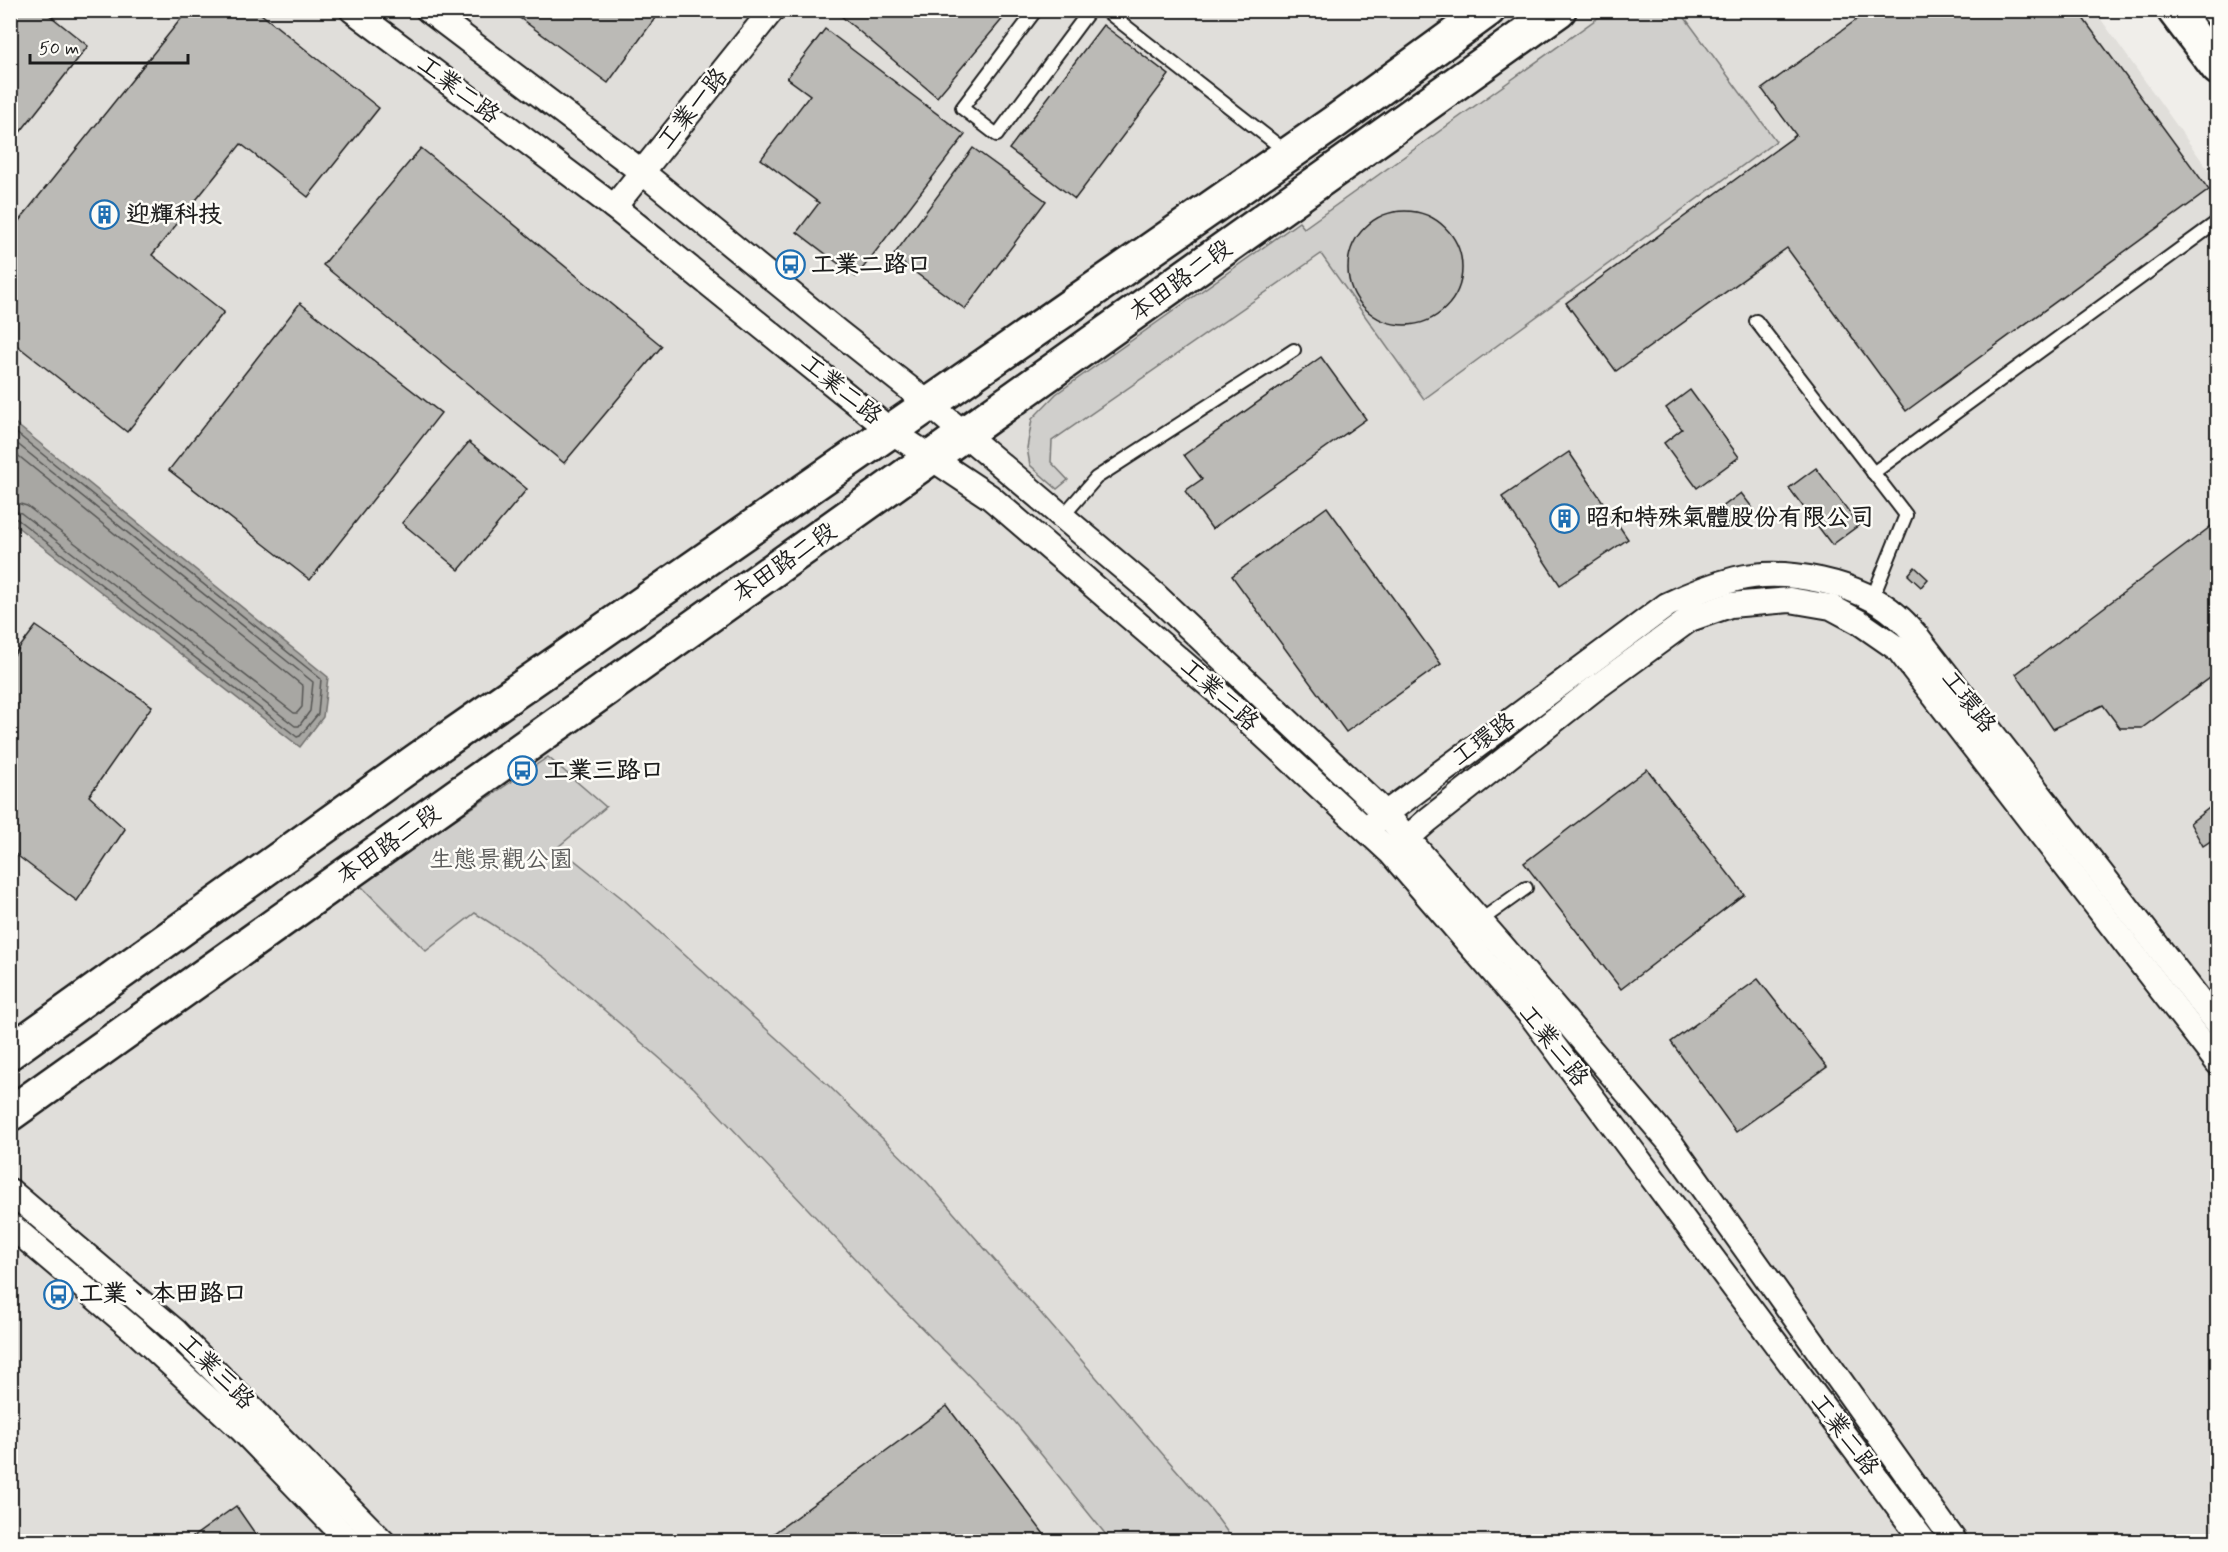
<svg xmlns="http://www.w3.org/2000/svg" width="2228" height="1552" font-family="Mynerve,'LXGW WenKai TC',sans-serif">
<rect width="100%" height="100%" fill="#f0eeea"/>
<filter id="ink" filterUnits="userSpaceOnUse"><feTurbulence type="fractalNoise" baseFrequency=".0167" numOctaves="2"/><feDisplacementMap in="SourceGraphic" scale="12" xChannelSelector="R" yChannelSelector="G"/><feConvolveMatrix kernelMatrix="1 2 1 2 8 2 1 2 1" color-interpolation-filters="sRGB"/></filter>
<g filter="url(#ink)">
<polygon fill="#e0deda" points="11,11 2095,11 2217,182 2217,1541 11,1542"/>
<g fill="#d0cfcc" stroke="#767674" stroke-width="1.5">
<polygon points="1609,10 1680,11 1776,141 1424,399 1321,254 1052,441 1051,462 1068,480 1057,489 1030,465 1027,448 1032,419 1056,394 1299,222 1304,228"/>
<polygon points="548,757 606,807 558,847 623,899 829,1086 927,1182 1212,1511 1234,1541 1111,1541 1015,1422 889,1295 694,1088 543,957 475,913 426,951 359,884"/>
</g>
<polygon fill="#a8a7a3" stroke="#706f6d" stroke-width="1.5" points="11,420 328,677 323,717 300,747 11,522"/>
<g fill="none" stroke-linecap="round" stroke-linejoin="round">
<g stroke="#545452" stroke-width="1.5">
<polyline points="10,428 321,679 318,714 300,736 297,737 17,519 10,518"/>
<polyline points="10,438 313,682 310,711 299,726 295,726 21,513 10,510"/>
<polyline points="10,449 303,686 302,707 297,713 294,713 27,506 10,501"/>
</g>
</g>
<g fill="#bbbab6" stroke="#1c1c1c" stroke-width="1.5">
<polygon points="10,10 43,10 88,46 10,145"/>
<polygon points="188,10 256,10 379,108 308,197 241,144 152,255 224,312 127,432 10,340 10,232"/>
<polygon points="509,10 661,10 608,83"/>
<polygon points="834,10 1010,10 937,97"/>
<polygon points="1870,10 2077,10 2209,190 1906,411 1787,248 1616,371 1566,303 1796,135 1762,89"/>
<polygon points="1103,25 1169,75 1075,199 1009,149"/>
<polygon points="825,29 965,135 856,277 797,232 819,203 761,159 810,95 787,78"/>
<polygon points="421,148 662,346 564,463 323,265"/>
<polygon points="973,148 1046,201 965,309 893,256"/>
<circle cx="1405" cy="268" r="57"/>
<polygon points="300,303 441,413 310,580 169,470"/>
<polygon points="1321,357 1366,419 1212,529 1185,491 1202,479 1184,455"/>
<polygon points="1690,390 1739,457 1697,488 1664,443 1682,429 1666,408"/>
<polygon points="469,442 527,489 459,570 402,523"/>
<polygon points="1569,452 1628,539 1560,585 1502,497"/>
<polygon points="1816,468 1859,525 1832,545 1789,488"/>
<polygon points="1741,493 1755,511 1731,529 1717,511"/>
<polygon points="1327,507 1441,664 1346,732 1232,576"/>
<polygon points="2218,521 2218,672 2142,728 2120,728 2103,705 2053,729 2016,674"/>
<polygon points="1915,567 1928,579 1921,587 1908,575"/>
<polygon points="36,626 152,706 89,796 125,829 77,901 10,850 10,660"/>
<polygon points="1647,769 1744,894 1621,989 1524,863"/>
<polygon points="2218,801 2218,836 2203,846 2190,823"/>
<polygon points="1758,979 1827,1067 1736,1132 1671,1042"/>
<polygon points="947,1406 1050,1542 762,1542"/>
<polygon points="236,1506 261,1542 186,1542"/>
</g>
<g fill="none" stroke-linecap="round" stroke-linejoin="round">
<defs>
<g id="lane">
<polyline points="1036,10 962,108 997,135 1090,10"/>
<polyline points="1105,10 1288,153"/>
<polyline points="1756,321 1906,515 1872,599"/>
<polyline points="1873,473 2217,222"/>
<polyline points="1062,517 1096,478 1294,350"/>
<polyline points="1477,923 1526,888"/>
</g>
<g id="street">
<polyline points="352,10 614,207 891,431 990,497 1216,691 1391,853 1533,1018 1924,1542"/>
<polyline points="428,10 642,172 838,332 929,404 1154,594 1385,813 1502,946 1672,1145 1955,1542"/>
<polyline points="614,207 772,10"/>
<path d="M1373 823 1667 605C1690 594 1712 585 1736 579 1785 567 1859 582 1897 616 1905 622 1912 631 1919 639L2218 1024"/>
<polyline points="1395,849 1428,820 1594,689 1690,619 1730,605 1790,600 1831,607 1859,622 1898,649 2218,1063"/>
<polyline points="10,1191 175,1331 383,1542"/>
<polyline points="10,1225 135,1331 242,1430 350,1542"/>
</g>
<g id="secondary">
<polyline points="10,1052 416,761 1336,121 1488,10"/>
<polyline points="10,1114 1559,10"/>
</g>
<polyline id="primary" points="2174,10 2218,68"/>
</defs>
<use href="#lane" stroke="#1c1c1c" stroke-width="16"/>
<use href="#street" stroke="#1c1c1c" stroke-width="28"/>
<use href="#secondary" stroke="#1c1c1c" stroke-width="38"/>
<use href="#primary" stroke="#1c1c1c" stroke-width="38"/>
<use href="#lane" stroke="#fdfcf7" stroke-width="12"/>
<use href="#street" stroke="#fdfcf7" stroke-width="24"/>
<use href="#secondary" stroke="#fdfcf7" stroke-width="33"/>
<use href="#primary" stroke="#fdfcf7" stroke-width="33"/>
</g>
</g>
<defs>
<symbol id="building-ring" viewBox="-11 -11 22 22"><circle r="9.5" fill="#fdfcf7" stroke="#1f6fb2" stroke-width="1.5"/><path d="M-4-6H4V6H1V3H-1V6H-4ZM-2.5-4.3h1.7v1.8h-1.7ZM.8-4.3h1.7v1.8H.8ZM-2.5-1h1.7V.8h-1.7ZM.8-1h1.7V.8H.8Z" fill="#1f6fb2"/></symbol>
<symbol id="bus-ring" viewBox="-11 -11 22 22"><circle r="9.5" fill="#fdfcf7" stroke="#1f6fb2" stroke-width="1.5"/><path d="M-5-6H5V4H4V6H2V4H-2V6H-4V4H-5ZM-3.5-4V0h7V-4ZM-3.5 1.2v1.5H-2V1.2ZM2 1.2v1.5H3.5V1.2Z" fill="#1f6fb2"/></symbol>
</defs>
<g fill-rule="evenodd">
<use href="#building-ring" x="88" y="198" width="33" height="33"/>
<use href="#bus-ring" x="774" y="248" width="33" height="33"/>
<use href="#building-ring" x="1548" y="502" width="33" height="33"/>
<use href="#bus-ring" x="506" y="754" width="33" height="33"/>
<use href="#bus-ring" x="42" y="1278" width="33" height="33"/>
</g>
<g text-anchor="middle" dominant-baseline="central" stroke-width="5" stroke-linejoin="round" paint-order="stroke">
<g font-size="24" fill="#1c1c1c" stroke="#fdfcf7">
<text transform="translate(458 90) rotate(37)">工業二路</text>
<text transform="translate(693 109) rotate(-51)">工業一路</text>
<text transform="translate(1181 281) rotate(-36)">本田路二段</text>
<text transform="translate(841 390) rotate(39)">工業二路</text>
<text transform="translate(785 563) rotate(-35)">本田路二段</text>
<text transform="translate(1219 695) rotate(42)">工業二路</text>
<text transform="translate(1968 702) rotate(52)">工環路</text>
<text transform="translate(1484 740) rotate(-36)">工環路</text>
<text transform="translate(389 845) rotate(-35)">本田路二段</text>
<text transform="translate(1553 1046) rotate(52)">工業二路</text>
<text transform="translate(216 1372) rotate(45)">工業三路</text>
<text transform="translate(1844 1435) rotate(53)">工業二路</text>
</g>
<g font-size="24" font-weight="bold" fill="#1c1c1c" stroke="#fdfcf7" text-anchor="start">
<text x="126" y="215">迎輝科技</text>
<text x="811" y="265">工業二路口</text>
<text x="1586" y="518">昭和特殊氣體股份有限公司</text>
<text x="544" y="771">工業三路口</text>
<text x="79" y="1294">工業、本田路口</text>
</g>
<g font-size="24" fill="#5b5b5a" stroke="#fdfcf7">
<text x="501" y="860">生態景觀公園</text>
</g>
</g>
<rect width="2228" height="1552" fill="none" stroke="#fdfcf7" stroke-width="36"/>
<rect x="18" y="18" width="2192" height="1516" fill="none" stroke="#1c1c1c" stroke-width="2" filter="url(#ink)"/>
<path d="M30 54v9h158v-9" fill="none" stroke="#1c1c1c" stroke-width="3"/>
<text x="39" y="54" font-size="18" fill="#1c1c1c" stroke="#fdfcf7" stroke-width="4.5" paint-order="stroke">50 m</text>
</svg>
